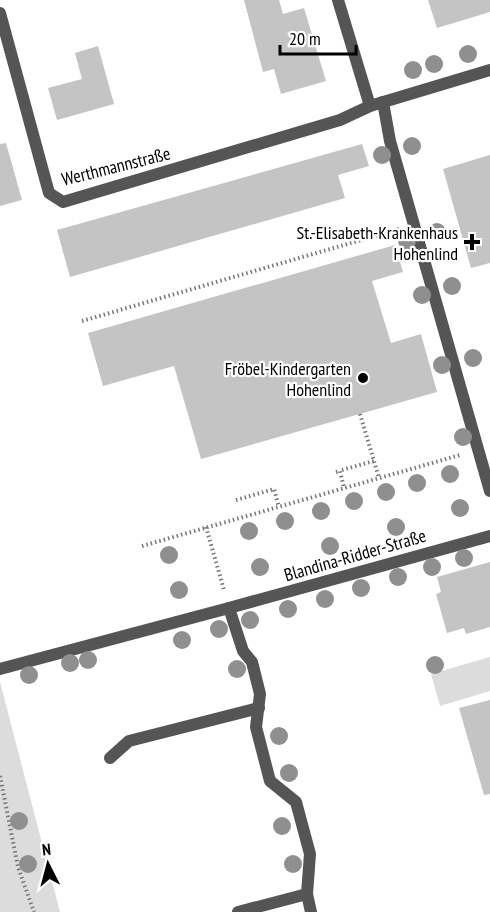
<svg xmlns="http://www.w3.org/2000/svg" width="490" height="912" font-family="'PT Sans Narrow',sans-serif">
<rect width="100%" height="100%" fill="#fff"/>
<g fill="#dcdcdc">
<polygon points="490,657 490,691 440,706 431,674"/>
<polygon points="0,682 60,912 0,912"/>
</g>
<g fill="#c4c4c4">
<polygon points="244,0 279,0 283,14 304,8 326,81 281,94 274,69 263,72"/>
<polygon points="428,0 490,0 490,12 437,28"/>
<polygon points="98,46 114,104 57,120 48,88 82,79 75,53"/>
<polygon points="6,143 22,200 0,206 0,144"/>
<polygon points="362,144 369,166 338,175 345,198 70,277 57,230"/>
<polygon points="490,155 490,263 471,268 443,169"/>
<polygon points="395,245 403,272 372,281 391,343 421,334 437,392 201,459 174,366 103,386 88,333"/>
<polygon points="490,562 490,627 466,634 464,628 447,633 436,594 441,592 437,577"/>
<polygon points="490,700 490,794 484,795 459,708"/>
</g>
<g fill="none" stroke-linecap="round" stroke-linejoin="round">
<g stroke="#777" stroke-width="4" stroke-dasharray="1.5 3" stroke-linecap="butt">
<polyline points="82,321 399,229"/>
<polyline points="360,414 379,478"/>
<polyline points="342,470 374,461"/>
<polyline points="336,472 340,471 344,488"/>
<polyline points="236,500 274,489 279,507"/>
<polyline points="206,527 224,590"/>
<polyline points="142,546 460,455"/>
<polyline points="0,776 18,867 34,912"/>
</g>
<polyline stroke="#555" stroke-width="12" points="0,669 229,608"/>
<g stroke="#555" stroke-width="12">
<polyline points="338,0 370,106"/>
<polyline points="0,13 49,193 63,202 340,120 370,106 490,70"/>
<polyline points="383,102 390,141 490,491"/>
<polyline points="110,758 129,741 259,708"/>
<polyline points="238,912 307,894"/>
<polyline points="311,912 307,894 310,854 296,802 270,781 256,727 260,694 252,662 243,651 229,608 490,536"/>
</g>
</g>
<g fill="#8f8f8f">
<circle cx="468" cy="54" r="9"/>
<circle cx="434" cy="64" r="9"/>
<circle cx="413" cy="70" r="9"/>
<circle cx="412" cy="146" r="9"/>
<circle cx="382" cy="155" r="9"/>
<circle cx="437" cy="232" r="9"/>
<circle cx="407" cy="241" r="9"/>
<circle cx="452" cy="286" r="9"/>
<circle cx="422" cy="295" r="9"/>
<circle cx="473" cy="358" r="9"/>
<circle cx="442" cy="365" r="9"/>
<circle cx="463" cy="437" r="9"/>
<circle cx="450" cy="474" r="9"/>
<circle cx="417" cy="483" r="9"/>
<circle cx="386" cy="492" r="9"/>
<circle cx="354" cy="501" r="9"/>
<circle cx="460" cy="508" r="9"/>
<circle cx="321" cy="511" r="9"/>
<circle cx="285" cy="521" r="9"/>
<circle cx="396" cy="527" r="9"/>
<circle cx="249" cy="531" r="9"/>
<circle cx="330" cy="546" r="9"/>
<circle cx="169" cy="555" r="9"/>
<circle cx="464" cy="558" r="9"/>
<circle cx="260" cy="567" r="9"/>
<circle cx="432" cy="567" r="9"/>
<circle cx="398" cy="577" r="9"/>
<circle cx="361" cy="588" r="9"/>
<circle cx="179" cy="590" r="9"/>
<circle cx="325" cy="599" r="9"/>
<circle cx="288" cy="609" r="9"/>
<circle cx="250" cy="620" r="9"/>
<circle cx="219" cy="629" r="9"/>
<circle cx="182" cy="640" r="9"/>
<circle cx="88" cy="660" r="9"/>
<circle cx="70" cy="663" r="9"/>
<circle cx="435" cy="665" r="9"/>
<circle cx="237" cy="669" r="9"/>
<circle cx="29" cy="675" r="9"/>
<circle cx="279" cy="736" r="9"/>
<circle cx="289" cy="773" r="9"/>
<circle cx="19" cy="821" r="9"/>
<circle cx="282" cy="826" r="9"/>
<circle cx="28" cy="864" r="9"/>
<circle cx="293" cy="864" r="9"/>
</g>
<g fill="#000" stroke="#fff" stroke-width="2">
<path d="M469 233h6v6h6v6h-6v6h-6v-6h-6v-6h6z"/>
<circle cx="363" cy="378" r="6"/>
</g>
<g text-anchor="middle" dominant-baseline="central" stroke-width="4.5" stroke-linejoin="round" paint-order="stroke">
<g font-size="18" fill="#000" stroke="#fff">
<text transform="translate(116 166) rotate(-14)">Werthmannstraße</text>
<text transform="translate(355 555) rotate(-16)">Blandina-Ridder-Straße</text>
</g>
<g font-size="18" fill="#000" stroke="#fff" text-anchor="end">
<text x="458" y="232">St.-Elisabeth-Krankenhaus<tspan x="458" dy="21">Hohenlind</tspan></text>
<text x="351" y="368">Fröbel-Kindergarten<tspan x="351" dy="21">Hohenlind</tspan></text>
</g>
</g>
<g transform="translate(48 864) rotate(354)" stroke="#ffffff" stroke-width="4.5" paint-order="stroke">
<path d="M0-4.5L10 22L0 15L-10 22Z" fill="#000000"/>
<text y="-9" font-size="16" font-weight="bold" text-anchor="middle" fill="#000000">N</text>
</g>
<path d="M280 45v9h76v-9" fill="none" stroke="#000000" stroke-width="3"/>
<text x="289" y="45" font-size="18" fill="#000000" stroke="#ffffff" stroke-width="4.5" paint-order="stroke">20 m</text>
</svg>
